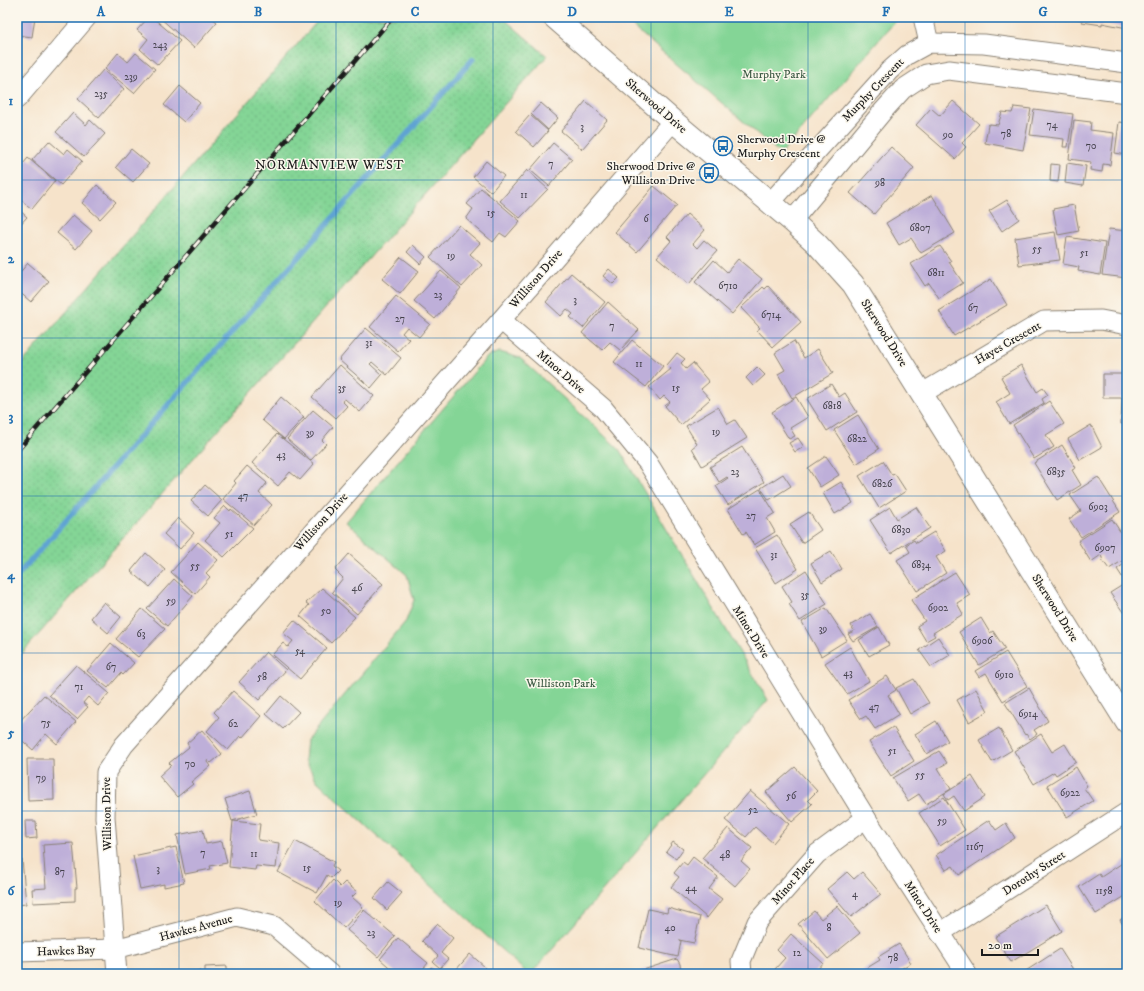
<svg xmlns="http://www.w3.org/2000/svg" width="1144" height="991" font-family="'IM FELL DW Pica',serif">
<defs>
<pattern id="grass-dots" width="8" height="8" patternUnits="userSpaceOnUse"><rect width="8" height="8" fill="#84d596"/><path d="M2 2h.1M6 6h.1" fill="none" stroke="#71b681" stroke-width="1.8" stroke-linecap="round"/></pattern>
</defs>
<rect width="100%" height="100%" fill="#fbf7ec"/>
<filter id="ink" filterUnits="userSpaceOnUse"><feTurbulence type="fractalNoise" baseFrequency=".025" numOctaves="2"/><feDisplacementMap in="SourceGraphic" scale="8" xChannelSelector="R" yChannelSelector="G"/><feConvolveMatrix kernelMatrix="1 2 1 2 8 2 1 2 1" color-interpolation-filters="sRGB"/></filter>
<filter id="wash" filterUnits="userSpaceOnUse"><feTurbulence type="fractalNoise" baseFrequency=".012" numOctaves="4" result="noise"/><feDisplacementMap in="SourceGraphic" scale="16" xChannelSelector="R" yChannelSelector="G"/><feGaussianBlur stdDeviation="0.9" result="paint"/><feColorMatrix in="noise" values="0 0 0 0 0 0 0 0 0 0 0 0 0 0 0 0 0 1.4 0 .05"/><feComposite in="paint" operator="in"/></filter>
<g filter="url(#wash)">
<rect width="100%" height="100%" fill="#f6e3ca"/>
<polygon fill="url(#grass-dots)" stroke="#507859" points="321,17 502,17 547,56 17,659 17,369"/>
<g fill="#84d596" stroke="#507859">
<polygon points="622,17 898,17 898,18 781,154"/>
<polygon points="500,352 520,358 619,449 768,700 531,974 528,974 317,781 305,760 307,740 406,621 414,600 407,575 346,522 488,356"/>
</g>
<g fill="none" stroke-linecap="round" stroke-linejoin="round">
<polyline stroke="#5fa3d3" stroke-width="5.5" points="17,576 473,59"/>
</g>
<g id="blocks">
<g fill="#beafd9">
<polygon points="17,17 35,17 32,37 17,35"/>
<polygon points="149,17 152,17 180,41 158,65 140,49 148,39 137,30"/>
<polygon points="159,17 211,17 217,22 194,48"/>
<polygon points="1053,17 1067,17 1067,20 1053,18"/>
<polygon points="1068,17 1127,17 1127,28 1102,23 1102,25 1082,22 1083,20"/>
<polygon points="118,53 128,62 136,53 155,69 134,93 105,69"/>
<polygon points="103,70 124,89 99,118 78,99"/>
<polygon points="180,86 200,103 184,122 164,105"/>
<polygon points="586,101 607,120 582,149 561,131"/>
<polygon points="953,101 979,124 962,143 966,147 955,159 916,125 931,108 940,116"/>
<polygon points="541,103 558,118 548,130 531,114"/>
<polygon points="1014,107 1031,109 1023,150 985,143 988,125 990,124 998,125 1002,112 1012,113"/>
<polygon points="1034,109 1073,114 1068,147 1063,147 1064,139 1030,135"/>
<polygon points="73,113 86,125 90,120 105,134 84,157 56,132"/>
<polygon points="530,115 548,131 534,147 516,131"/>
<polygon points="1074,120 1091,122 1090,130 1114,133 1110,165 1103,164 1102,172 1090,170 1091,162 1069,159"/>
<polygon points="1119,122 1127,123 1127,155 1115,153"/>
<polygon points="49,141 64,154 68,149 82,161 61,185 32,160"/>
<polygon points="553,143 572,159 549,186 530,170"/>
<polygon points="891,147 914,168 874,214 850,193"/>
<polygon points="131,149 149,164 133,182 116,167"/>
<polygon points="28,158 55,181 32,209 17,197 17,178 20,175 17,171"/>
<polygon points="486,161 504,176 491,192 473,177"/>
<polygon points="1067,163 1086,166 1083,186 1065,183"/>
<polygon points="1051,164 1060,165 1058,182 1050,181"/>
<polygon points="527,170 548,189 520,218 500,201"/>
<polygon points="97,185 116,202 100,219 82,203"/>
<polygon points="654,186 677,205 637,252 615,232"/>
<polygon points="481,188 520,221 506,237 500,233 493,242 466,219 473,209 467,204"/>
<polygon points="932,195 955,233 921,253 911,238 899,245 886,223"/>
<polygon points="1007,200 1019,219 1002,231 989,211"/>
<polygon points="1074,205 1079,231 1058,235 1053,209"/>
<polygon points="17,208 27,217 17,228"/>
<polygon points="687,214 705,230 693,244 697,248 704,240 717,251 689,284 657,257 671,241 667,237"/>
<polygon points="73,215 92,231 76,249 57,233"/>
<polygon points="459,225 480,243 470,254 482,265 462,287 430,257"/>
<polygon points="1109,229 1127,231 1127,278 1102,275"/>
<polygon points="1055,232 1060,260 1019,265 1015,238"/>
<polygon points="1067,237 1105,243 1100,275 1078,271 1079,267 1063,264"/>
<polygon points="413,245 426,257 420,264 407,252"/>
<polygon points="940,246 951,261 949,262 963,283 939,298 929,283 925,286 911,264"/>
<polygon points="401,257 419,271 400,294 382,279"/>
<polygon points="738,259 762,279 732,314 695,282 714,260 727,272"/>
<polygon points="28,263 49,281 31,302 17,290 17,276"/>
<polygon points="609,269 619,278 613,284 603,276"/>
<polygon points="441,271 461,288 435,319 414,301"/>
<polygon points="571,273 605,302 583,328 570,317 573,314 567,309 561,316 546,302"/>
<polygon points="991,279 1007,305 954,336 939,311"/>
<polygon points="768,286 801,322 773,347 757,330 760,328 741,308 763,287 765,289"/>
<polygon points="396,296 430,324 419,337 407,327 402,333 409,339 398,351 370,327"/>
<polygon points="608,302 639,330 620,350 610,342 602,350 582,333"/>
<polygon points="366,328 401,358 387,375 372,362 370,364 382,375 371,388 339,360"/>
<polygon points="632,340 663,366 646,387 614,362"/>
<polygon points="794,341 804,358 818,349 833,373 792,398 778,374 785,370 775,353"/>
<polygon points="677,353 685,359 681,363 686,369 693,363 709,382 701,389 710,399 681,425 665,406 670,402 664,396 660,400 649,387 671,369 667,365"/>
<polygon points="340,365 374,396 360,412 345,399 342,401 347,406 336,418 312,397"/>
<polygon points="1021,365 1037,392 1043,388 1048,395 1042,399 1044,403 1009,424 996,402 1010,393 1001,377"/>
<polygon points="757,367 765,375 753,386 746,378"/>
<polygon points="1103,374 1127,374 1127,423 1121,424 1122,398 1103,398"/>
<polygon points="831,384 839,397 845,393 857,412 827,431 807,399"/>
<polygon points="281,397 304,417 284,439 262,420"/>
<polygon points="796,397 808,417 790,428 795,436 789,439 772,412"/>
<polygon points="1049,401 1064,424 1046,435 1054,447 1034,459 1013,425"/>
<polygon points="718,407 728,424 735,420 747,438 702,466 692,448 697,444 686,426"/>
<polygon points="313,410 333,427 322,440 326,444 311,460 287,439"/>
<polygon points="858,415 879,449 856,464 834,430"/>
<polygon points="1091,425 1102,447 1080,460 1068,439"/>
<polygon points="277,434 314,464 300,480 290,472 278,486 252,463"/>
<polygon points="798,438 804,447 795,452 789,443"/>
<polygon points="1062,445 1076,468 1072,470 1081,485 1057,500 1034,463"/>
<polygon points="742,447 764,482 728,505 716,486 728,478 727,477 719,482 710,467"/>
<polygon points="826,456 839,475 820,487 808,468"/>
<polygon points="883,461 892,475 895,474 906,491 879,508 859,476"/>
<polygon points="247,466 267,483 259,493 272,505 254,525 223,499 236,483 234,481"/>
<polygon points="783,474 791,486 769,500 761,488"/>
<polygon points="1098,477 1120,512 1081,537 1069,519 1081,511 1070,495"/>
<polygon points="841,482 853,503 835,514 823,493"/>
<polygon points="205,485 222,500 208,516 191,501"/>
<polygon points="760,489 775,513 767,518 775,532 754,545 746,532 743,534 728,509"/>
<polygon points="225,506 230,511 231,509 253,528 224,557 205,540 220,523 214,518"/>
<polygon points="890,507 897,519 916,507 930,528 891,553 870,520"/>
<polygon points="809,512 821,530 802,543 790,524"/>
<polygon points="178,518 194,533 180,549 164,534"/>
<polygon points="1112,519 1123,536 1127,534 1127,558 1109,569 1103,561 1101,555 1091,562 1078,541"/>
<polygon points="934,532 946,551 936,557 946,573 917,591 897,560 910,552 906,545 914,540 916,543"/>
<polygon points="777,535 798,569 776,583 755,548"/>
<polygon points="198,542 218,560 206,573 210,577 195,594 171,572"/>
<polygon points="831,551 842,569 822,582 811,563"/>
<polygon points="146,553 165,570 150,587 131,571"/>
<polygon points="349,554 383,584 357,614 332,592 343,578 335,570"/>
<polygon points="1127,562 1127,610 1123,612 1110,593 1126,583 1117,569"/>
<polygon points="806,570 827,604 800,621 789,604 792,602 782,586"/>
<polygon points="955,572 970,595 957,603 963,614 933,633 935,636 926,641 917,626 925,621 911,600"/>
<polygon points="174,579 193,596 167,626 147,609"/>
<polygon points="322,588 355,617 331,643 300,616 309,605 306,603"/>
<polygon points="104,602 121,617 108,633 91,618"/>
<polygon points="826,608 847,640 821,656 802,622"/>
<polygon points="142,609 165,629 138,657 116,639"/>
<polygon points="870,614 878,627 853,641 848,634 854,631 851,625"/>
<polygon points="981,618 990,633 993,631 1005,649 979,665 959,632"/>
<polygon points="294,620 327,648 300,679 272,655 283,643 288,647 293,641 283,633"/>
<polygon points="879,627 889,645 869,656 859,640"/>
<polygon points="938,637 950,655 931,667 919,650"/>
<polygon points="111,643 134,663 123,675 121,673 108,688 87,671"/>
<polygon points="850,647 869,681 847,694 825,663"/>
<polygon points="266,652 286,670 259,700 239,682"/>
<polygon points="1006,652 1027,686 1003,701 986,673 979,677 975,671"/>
<polygon points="76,665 109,693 98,706 88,697 83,703 88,707 77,719 49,695"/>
<polygon points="887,676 896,690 888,695 899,714 875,729 866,716 861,719 848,700"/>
<polygon points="914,679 929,703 910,714 896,688"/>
<polygon points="1029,688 1048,721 1034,730 1037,734 1030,739 1026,734 1025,735 1005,703"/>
<polygon points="976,689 988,711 969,722 957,700"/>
<polygon points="233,691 261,716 242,738 240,736 228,750 207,731 219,717 214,712"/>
<polygon points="44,695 76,722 57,744 46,734 33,750 17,736 17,724"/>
<polygon points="281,696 299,712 283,729 266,714"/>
<polygon points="936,721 948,741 927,754 915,734"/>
<polygon points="893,727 914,761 891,776 869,742"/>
<polygon points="999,728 1012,750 992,762 979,740"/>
<polygon points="202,730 222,754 211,763 208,760 207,762 210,766 191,782 193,784 177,797 159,776 171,765 169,763 189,747 187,743"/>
<polygon points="1041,734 1052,752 1065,744 1076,762 1056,775 1054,772 1034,784 1014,751"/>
<polygon points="939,751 947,763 938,768 951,789 926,804 919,794 908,801 893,778"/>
<polygon points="27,759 53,759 54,800 28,801"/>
<polygon points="795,767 817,791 808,800 812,804 792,822 766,792"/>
<polygon points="1076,767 1087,786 1084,788 1093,801 1067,817 1047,785"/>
<polygon points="972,776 985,797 964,811 954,796 948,800 944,794"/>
<polygon points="250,791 257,814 232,821 225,799"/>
<polygon points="750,791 789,824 773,843 755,827 746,837 725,820"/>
<polygon points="944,797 965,830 940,846 919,813"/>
<polygon points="989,820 996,830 1006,823 1015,838 959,875 953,866 946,870 936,855"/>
<polygon points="25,821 36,821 37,838 26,839"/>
<polygon points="233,821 260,824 258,840 279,843 276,868 256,866 255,870 229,867"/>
<polygon points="728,828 752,848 741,861 750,869 735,886 702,858"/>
<polygon points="203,830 206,844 222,841 227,863 210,866 211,869 185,874 177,835"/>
<polygon points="295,841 334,862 332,866 338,871 331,878 327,875 317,893 278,872"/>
<polygon points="673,842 683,849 676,859 666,852"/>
<polygon points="73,843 77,888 75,888 75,901 33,903 32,889 46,888 43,845"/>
<polygon points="176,847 184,883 164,887 164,884 140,889 133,856"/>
<polygon points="693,857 718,877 709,889 722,899 707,918 671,887 679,877 674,873 683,862 687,865"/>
<polygon points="22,860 26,904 17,905 17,861"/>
<polygon points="1127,860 1127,895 1096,914 1079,887 1099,874 1101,877"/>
<polygon points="847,872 854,879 862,872 881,894 851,917 827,889"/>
<polygon points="333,880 340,887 345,882 357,892 352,897 363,907 344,928 315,901"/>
<polygon points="388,882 402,893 387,910 374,898"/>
<polygon points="1046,905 1062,931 1011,962 995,937"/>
<polygon points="837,906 860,933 828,959 798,924 814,911 821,919"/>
<polygon points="668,908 700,917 694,943 679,940 681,941 678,957 639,948 648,909 667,913"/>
<polygon points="364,910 395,936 378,957 347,930"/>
<polygon points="1127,915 1127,931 1120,920"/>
<polygon points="437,924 453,938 441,953 448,959 440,968 433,962 438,956 422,941"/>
<polygon points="791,934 823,963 814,974 781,974 775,969 785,958 777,950"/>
<polygon points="398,938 428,963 419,974 396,973 380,959"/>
<polygon points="899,944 911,963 899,970 902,974 864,974 862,971 880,960 878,957"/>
<polygon points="1060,949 1074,971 1068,974 1021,974"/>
<polygon points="470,954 485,967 479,974 458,974 455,971"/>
<polygon points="677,959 680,964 681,974 641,974 640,971"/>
<polygon points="227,966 227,974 205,974 205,967"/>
<polygon points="431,967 439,974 426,974"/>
<polygon points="200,971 200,974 184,974 184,972"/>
</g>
</g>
</g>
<g filter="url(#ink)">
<use href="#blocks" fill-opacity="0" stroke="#898073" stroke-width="1"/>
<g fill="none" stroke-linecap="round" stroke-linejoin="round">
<defs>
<g id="minor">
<polyline points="923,17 929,43"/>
<polyline points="17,99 87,17"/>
<polyline points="770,203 889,71 907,55 929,43 984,44 1127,63"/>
<polyline points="792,221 884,110 903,89 926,74 949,70 1127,93"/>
<polyline points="501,320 603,408 648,463 866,818 967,974"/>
<polyline points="921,394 1044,321 1101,320 1127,325"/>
<polyline points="940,933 1127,812"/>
<polyline points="17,952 115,949 237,917 274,926 330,974"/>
<polyline points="117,974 105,817 106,772 124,745 501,320 673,121"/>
<polyline points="742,974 741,961 757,922 817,854 866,818"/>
</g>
<polyline id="tertiary" points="554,17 673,121 792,221 817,244 853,284 1127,723"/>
</defs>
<use href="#minor" stroke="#898073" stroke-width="21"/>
<use href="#tertiary" stroke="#898073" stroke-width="24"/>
<use href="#minor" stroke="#fff" stroke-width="19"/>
<use href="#tertiary" stroke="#fff" stroke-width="22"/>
<defs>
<polyline id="rail" points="17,451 393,17"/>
</defs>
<use href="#rail" stroke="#1c1c1c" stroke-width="4.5"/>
<use href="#rail" stroke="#fbf7ec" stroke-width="3" stroke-dasharray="9" stroke-linecap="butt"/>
</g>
</g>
<path fill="none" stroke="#1f6fb2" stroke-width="1" stroke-opacity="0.55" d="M179 17V974M336 17V974M493 17V974M651 17V974M808 17V974M965 17V974M17 180H1127M17 338H1127M17 496H1127M17 653H1127M17 811H1127"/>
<defs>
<symbol id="bus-ring" viewBox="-11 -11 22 22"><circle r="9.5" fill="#fbf7ec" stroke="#1f6fb2" stroke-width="1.5"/><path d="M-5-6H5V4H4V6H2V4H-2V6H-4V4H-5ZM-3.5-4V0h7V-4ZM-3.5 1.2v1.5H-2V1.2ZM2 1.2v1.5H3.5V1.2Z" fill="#1f6fb2"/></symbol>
</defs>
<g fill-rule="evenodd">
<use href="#bus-ring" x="712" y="135" width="22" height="22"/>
<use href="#bus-ring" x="698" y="162" width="22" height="22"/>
</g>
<g text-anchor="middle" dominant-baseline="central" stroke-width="3" stroke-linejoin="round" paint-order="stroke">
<g font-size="10" fill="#44414b">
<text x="160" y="45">243</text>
<text x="131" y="77">239</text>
<text x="101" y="94">235</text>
<text x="1052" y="125">74</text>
<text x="582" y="127">3</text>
<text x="1006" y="134">78</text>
<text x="948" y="135">90</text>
<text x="1091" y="146">70</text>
<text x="551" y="164">7</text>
<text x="880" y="183">98</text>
<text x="524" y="195">11</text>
<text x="491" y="213">15</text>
<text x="646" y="219">6</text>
<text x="920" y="228">6807</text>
<text x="1037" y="249">55</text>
<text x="1084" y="253">51</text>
<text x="451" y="256">19</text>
<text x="936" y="273">6811</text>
<text x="728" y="286">6710</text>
<text x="438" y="295">23</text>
<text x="575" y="300">3</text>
<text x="973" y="308">67</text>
<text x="771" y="315">6714</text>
<text x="400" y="319">27</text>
<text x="612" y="326">7</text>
<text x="369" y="343">31</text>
<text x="639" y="364">11</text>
<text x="342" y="388">35</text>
<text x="676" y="388">15</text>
<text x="832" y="406">6818</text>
<text x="716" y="432">19</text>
<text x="310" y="433">39</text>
<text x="857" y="439">6822</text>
<text x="281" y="455">43</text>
<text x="735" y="472">23</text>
<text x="1056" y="472">6835</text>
<text x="882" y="484">6826</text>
<text x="243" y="496">47</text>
<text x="1098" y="507">6903</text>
<text x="751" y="516">27</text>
<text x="901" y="530">6830</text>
<text x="229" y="534">51</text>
<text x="1105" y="548">6907</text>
<text x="774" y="555">31</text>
<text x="921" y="565">6834</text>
<text x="195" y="566">55</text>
<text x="357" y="588">46</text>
<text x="805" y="595">35</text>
<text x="171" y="601">59</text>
<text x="938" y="608">6902</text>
<text x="326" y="611">50</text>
<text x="823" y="629">39</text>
<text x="141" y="634">63</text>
<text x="982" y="641">6906</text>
<text x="300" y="651">54</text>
<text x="111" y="667">67</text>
<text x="848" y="673">43</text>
<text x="1004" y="675">6910</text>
<text x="262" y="677">58</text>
<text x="79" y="687">71</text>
<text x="874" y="707">47</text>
<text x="1028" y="714">6914</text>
<text x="46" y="723">75</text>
<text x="233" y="724">62</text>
<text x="892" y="751">51</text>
<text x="190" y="764">70</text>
<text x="920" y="775">55</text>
<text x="41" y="778">79</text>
<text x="1070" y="793">6922</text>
<text x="791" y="796">56</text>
<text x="753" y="810">52</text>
<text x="942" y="821">59</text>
<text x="975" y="847">1167</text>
<text x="203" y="853">7</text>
<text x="254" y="854">11</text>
<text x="725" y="855">48</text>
<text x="307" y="868">15</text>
<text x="158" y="869">3</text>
<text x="60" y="872">87</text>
<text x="691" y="888">44</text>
<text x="1104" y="891">1158</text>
<text x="855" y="894">4</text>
<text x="338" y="903">19</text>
<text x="670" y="928">40</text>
<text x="829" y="928">8</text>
<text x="371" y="933">23</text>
<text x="797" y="953">12</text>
<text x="893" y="958">78</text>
</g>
<g font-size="12" fill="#405d47" stroke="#fbf7ec">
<text x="774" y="74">Murphy Park</text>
<text x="561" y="683">Williston Park</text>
</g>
<g font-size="12" fill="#1c1c1c" stroke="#fbf7ec">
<text transform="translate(873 90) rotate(-46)">Murphy Crescent</text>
<text transform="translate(656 106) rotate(41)">Sherwood Drive</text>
<text transform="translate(536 279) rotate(-49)">Williston Drive</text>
<text transform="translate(884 333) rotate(58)">Sherwood Drive</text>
<text transform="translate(1008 343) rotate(-30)">Hayes Crescent</text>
<text transform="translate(561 372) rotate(41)">Minot Drive</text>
<text transform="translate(321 522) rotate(-48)">Williston Drive</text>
<text transform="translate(1055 608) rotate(58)">Sherwood Drive</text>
<text transform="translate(751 632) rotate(58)">Minot Drive</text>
<text transform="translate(107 814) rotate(-91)">Williston Drive</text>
<text transform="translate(1034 873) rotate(-33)">Dorothy Street</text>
<text transform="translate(793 881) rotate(-49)">Minot Place</text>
<text transform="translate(923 907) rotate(57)">Minot Drive</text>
<text transform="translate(196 928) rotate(-15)">Hawkes Avenue</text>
<text transform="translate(66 951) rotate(-2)">Hawkes Bay</text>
</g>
<g font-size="12" fill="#1c1c1c" stroke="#fbf7ec" text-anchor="start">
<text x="737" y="139">Sherwood Drive @<tspan x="737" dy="14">Murphy Crescent</tspan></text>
<text x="695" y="166" text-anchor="end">Sherwood Drive @<tspan x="695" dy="14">Williston Drive</tspan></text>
</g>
<g font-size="13" letter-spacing="1" fill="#1c1c1c" stroke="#fbf7ec">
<text x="330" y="165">NORMANVIEW WEST</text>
</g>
</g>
<rect width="1144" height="991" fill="none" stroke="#fbf7ec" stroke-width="44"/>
<path d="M982 949v6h56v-6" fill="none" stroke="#1c1c1c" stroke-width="2"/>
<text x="988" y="949" font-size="12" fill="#1c1c1c" stroke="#fbf7ec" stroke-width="3" paint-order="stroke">20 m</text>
<rect x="22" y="22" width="1100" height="947" fill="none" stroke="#1f6fb2" stroke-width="1.5"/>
<g font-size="13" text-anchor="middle" font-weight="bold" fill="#1f6fb2">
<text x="101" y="16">A</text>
<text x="258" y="16">B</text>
<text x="415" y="16">C</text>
<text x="572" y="16">D</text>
<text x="729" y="16">E</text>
<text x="886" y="16">F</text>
<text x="1043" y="16">G</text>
<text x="11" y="105">1</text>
<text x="11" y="263">2</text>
<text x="11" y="421">3</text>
<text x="11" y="579">4</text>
<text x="11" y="737">5</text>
<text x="11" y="895">6</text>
</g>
</svg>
